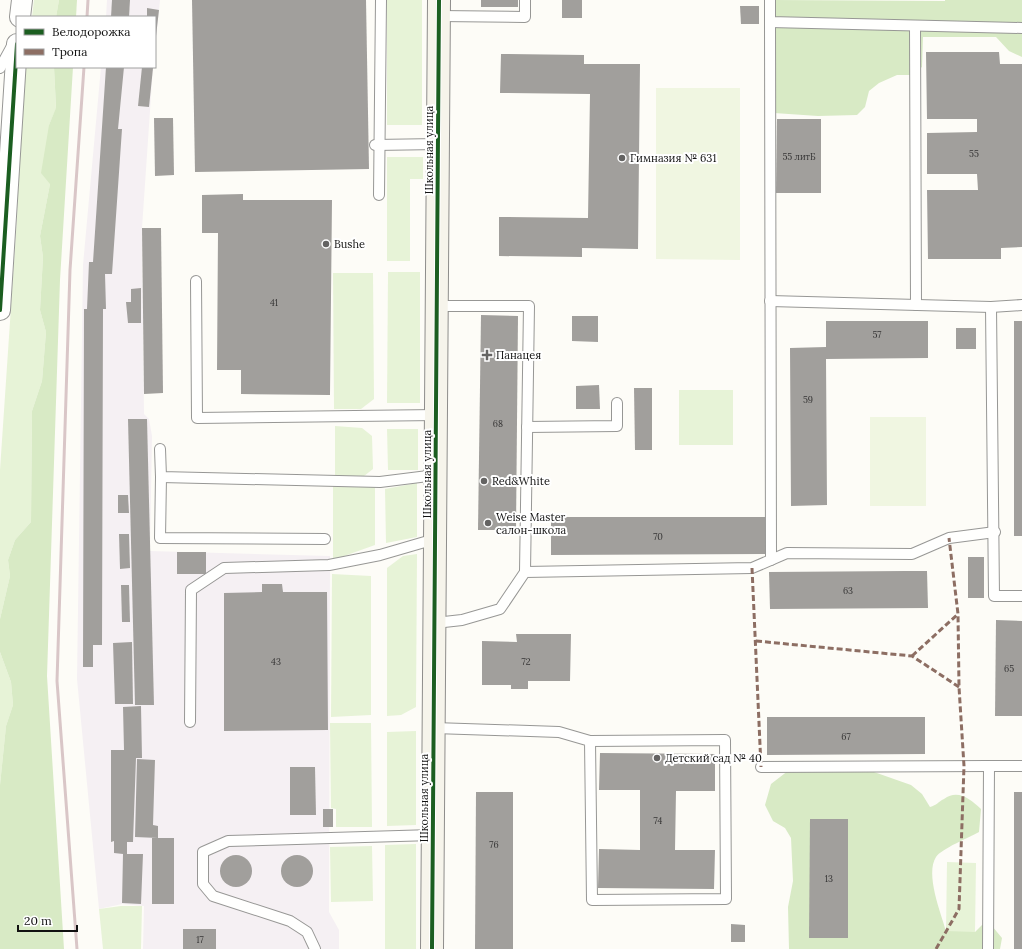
<svg xmlns="http://www.w3.org/2000/svg" width="1022" height="949" font-family="Lora,serif">
<rect width="100%" height="100%" fill="#fdfcf7"/>
<g fill="#f5f0f3">
<polygon points="107,0 160,0 155,48 155,17 106,17"/>
<polygon points="101,67 153,67 142,228 144,414 149,419 152,436 150,551 330,556 329,912 339,930 339,949 143,949 144,906 122,904 99,909 77,679 83,265"/>
</g>
<g fill="#e7f3d7">
<polygon points="34,0 59,0 56,17 32,17"/>
<rect x="387" y="0" width="35" height="125"/>
<polygon points="25,67 54,67 56,109 49,125 50,184 40,236 43,257 40,310 46,332 42,381 32,411 31,522 15,540 8,560 10,576 0,619 0,470 17,218 21,97"/>
<polygon points="387,157 423,157 423,179 410,179 410,261 387,261"/>
<polygon points="388,272 420,272 420,403 387,403"/>
<polygon points="333,273 373,273 374,399 361,409 334,409"/>
<rect x="679" y="390" width="54" height="55"/>
<polygon points="335,426 362,428 372,436 373,469 364,476 335,476"/>
<polygon points="387,429 418,429 418,470 388,470"/>
<polygon points="417,483 417,537 386,543 385,489"/>
<polygon points="333,485 375,486 375,545 333,560"/>
<polygon points="417,554 416,707 401,715 387,716 387,568 403,556"/>
<polygon points="332,574 371,576 371,715 331,717"/>
<polygon points="0,652 11,682 13,705 6,726 0,785"/>
<polygon points="330,723 371,723 372,827 336,827 336,809 331,808"/>
<polygon points="416,731 416,825 387,826 387,732"/>
<polygon points="416,844 416,949 385,949 385,845"/>
<polygon points="372,846 373,901 331,902 330,847"/>
<polygon points="947,862 976,863 975,932 946,932"/>
<polygon points="121,906 142,906 141,949 103,949 99,909"/>
</g>
<g fill="#d8eac5">
<polygon points="59,0 77,0 76,17 56,17"/>
<polygon points="775,0 945,1 945,0 1022,0 1022,57 1009,51 996,37 923,37 922,67 912,75 897,75 879,83 869,91 865,107 857,115 818,116 774,113"/>
<polygon points="54,67 73,67 60,280 47,676 64,949 0,949 0,785 6,726 13,705 11,682 0,652 0,619 10,576 8,560 15,540 31,522 32,411 42,381 46,332 40,310 43,257 40,236 50,184 41,173 49,125 56,108"/>
<path d="M793 767 874 772 911 785 922 794 930 807C937 805 938 802 944 799 958 789 970 799 981 809L979 832C970 837 941 849 936 857 925 874 941 913 946 931L975 932 982 925 992 926 1002 938 1000 949H789L788 907 793 881 791 838 785 828 773 821 765 805 771 784Z"/>
</g>
<g fill="#f0f6e1">
<polygon points="656,88 740,88 740,260 656,259"/>
<rect x="870" y="417" width="56" height="89"/>
</g>
<g fill="#a19f9c">
<polygon points="112,0 130,0 129,17 111,17"/>
<polygon points="192,0 366,0 369,169 195,172"/>
<rect x="481" y="0" width="37" height="7"/>
<rect x="562" y="0" width="20" height="18"/>
<polygon points="740,6 759,6 759,24 741,24"/>
<polygon points="147,8 159,10 156,36 155,17 147,17"/>
<polygon points="926,52 999,52 1000,64 1022,64 1022,247 1001,248 1001,259 928,259 927,190 978,190 977,174 927,174 927,133 977,132 977,119 927,119"/>
<polygon points="501,54 584,55 584,64 640,64 638,249 582,248 582,257 499,256 499,217 588,218 590,94 500,93"/>
<polygon points="106,67 124,67 118,129 122,129 112,274 105,274 106,309 103,309 102,645 93,645 93,667 83,667 84,309 87,309 89,262 93,262"/>
<polygon points="142,67 153,68 149,107 138,106"/>
<polygon points="154,118 173,118 174,175 155,176"/>
<polygon points="777,119 821,119 821,193 776,193"/>
<polygon points="243,194 243,200 332,200 330,395 241,394 241,370 217,370 218,233 202,233 202,195"/>
<polygon points="142,228 161,228 163,393 144,394"/>
<polygon points="141,288 141,323 128,323 126,302 131,302 131,289"/>
<polygon points="481,315 518,316 516,530 478,530"/>
<polygon points="572,316 598,316 598,342 572,341"/>
<polygon points="826,321 928,321 928,358 826,359 827,505 791,506 790,348 826,347"/>
<rect x="1014" y="321" width="8" height="215"/>
<rect x="956" y="328" width="20" height="21"/>
<polygon points="599,385 600,409 576,409 576,386"/>
<polygon points="634,388 652,388 652,450 635,450"/>
<polygon points="128,419 147,419 154,705 135,705"/>
<polygon points="118,495 128,495 129,513 118,513"/>
<polygon points="551,517 765,517 765,554 551,555"/>
<polygon points="119,534 129,534 130,568 120,569"/>
<rect x="177" y="552" width="29" height="22"/>
<rect x="968" y="557" width="16" height="41"/>
<polygon points="905,571 927,571 928,608 770,609 769,572"/>
<polygon points="262,584 282,584 283,592 327,592 328,730 224,731 224,593 262,592"/>
<polygon points="121,585 129,585 130,622 122,622"/>
<polygon points="996,620 1022,621 1022,716 995,716"/>
<polygon points="516,634 571,634 570,681 528,681 528,689 511,689 511,685 482,685 482,641 517,642"/>
<polygon points="132,642 133,704 115,704 113,643"/>
<polygon points="141,706 142,758 136,758 133,842 127,842 127,854 143,854 141,904 122,903 123,854 114,853 114,841 111,842 111,750 124,750 123,707"/>
<polygon points="767,717 925,717 925,754 767,755"/>
<polygon points="600,753 715,754 715,791 676,791 675,850 715,850 714,889 598,888 599,849 640,850 640,790 599,790"/>
<polygon points="137,759 155,760 153,825 158,826 158,838 135,837"/>
<polygon points="290,767 315,767 316,815 290,815"/>
<polygon points="476,792 513,792 513,949 475,949"/>
<rect x="1014" y="792" width="8" height="157"/>
<rect x="323" y="809" width="10" height="18"/>
<polygon points="810,819 848,819 848,938 809,938"/>
<rect x="152" y="838" width="22" height="66"/>
<circle cx="236" cy="871" r="16"/>
<circle cx="297" cy="871" r="16"/>
<polygon points="731,924 745,925 745,942 731,942"/>
<rect x="183" y="929" width="33" height="20"/>
</g>
<g fill="none" stroke-linecap="round" stroke-linejoin="round">
<defs>
<g id="lane">
<polyline points="770,0 770,22 1022,28"/>
<polyline points="439,16 525,17 525,0"/>
<polyline points="770,22 771,560"/>
<polyline points="915,26 916,305"/>
<polyline points="0,68 12,46"/>
<polyline points="375,145 438,144"/>
<polyline points="379,195 381,0"/>
<polyline points="196,281 197,418 436,415"/>
<polyline points="770,301 991,307 1022,305"/>
<polyline points="437,306 529,306 525,572"/>
<polyline points="991,307 994,596 1022,596"/>
<polyline points="527,427 617,426 617,403"/>
<polyline points="160,449 161,477 380,482 436,475"/>
<polyline points="161,477 160,538 325,539"/>
<polyline points="435,623 462,620 500,609 525,572 752,568 787,553 912,554 949,538 995,532"/>
<polyline points="190,722 191,590 224,568 329,565 380,555 435,539"/>
<polyline points="434,728 559,732 590,741 725,740 726,899 592,900 590,741"/>
<polyline points="761,767 989,766"/>
<polyline points="315,949 307,932 290,921 213,896 203,884 203,852 228,841 433,835"/>
<polyline points="988,949 989,766 1022,766"/>
</g>
<g id="street">
<polyline points="20,17 22,0"/>
<polyline points="0,310 17,44"/>
</g>
<polyline id="secondary" points="432,949 439,0"/>
</defs>
<use href="#lane" stroke="#979795" stroke-width="12"/>
<use href="#street" stroke="#979795" stroke-width="22"/>
<use href="#secondary" stroke="#8e8d8b" stroke-width="24"/>
<use href="#lane" stroke="#fffffe" stroke-width="10"/>
<use href="#street" stroke="#fffffe" stroke-width="20"/>
<use href="#secondary" stroke="#f6f4eb" stroke-width="22"/>
<g stroke="#d9c6c7" stroke-width="3">
<polyline points="87,17 88,0"/>
<polyline points="77,949 57,681 70,270 84,67"/>
</g>
<g stroke="#8d6e63" stroke-width="3" stroke-dasharray="6 3" stroke-linecap="butt">
<polyline points="752,568 761,767"/>
<polyline points="756,641 912,656 959,687"/>
<polyline points="912,656 958,614"/>
<polyline points="936,949 959,909 964,766 959,687 958,614 949,538"/>
</g>
<defs>
<g id="cycleway">
<polyline points="0,310 17,44"/>
<polyline points="432,949 439,0"/>
</g>
</defs>
<use href="#cycleway" stroke="#fff" stroke-width="6"/>
<use href="#cycleway" stroke="#1b5e20" stroke-width="4"/>
</g>
<g fill="#646362" stroke="#fff" stroke-width="1.5">
<circle cx="622" cy="158" r="4"/>
<circle cx="326" cy="244" r="4"/>
<path d="M485 349h4v4h4v4h-4v4h-4v-4h-4v-4h4z"/>
<circle cx="484" cy="481" r="4"/>
<circle cx="488" cy="523" r="4"/>
<circle cx="657" cy="758" r="4"/>
</g>
<g text-anchor="middle" dominant-baseline="central" stroke-width="4" stroke-linejoin="round" paint-order="stroke">
<g font-size="9" fill="#353434">
<text x="974" y="153">55</text>
<text x="799" y="156">55 литБ</text>
<text x="274" y="302">41</text>
<text x="877" y="334">57</text>
<text x="808" y="399">59</text>
<text x="498" y="423">68</text>
<text x="658" y="536">70</text>
<text x="848" y="590">63</text>
<text x="276" y="661">43</text>
<text x="526" y="661">72</text>
<text x="1009" y="668">65</text>
<text x="846" y="736">67</text>
<text x="658" y="820">74</text>
<text x="494" y="844">76</text>
<text x="829" y="878">13</text>
<text x="200" y="939">17</text>
</g>
<g font-size="11" fill="#111" stroke="#fff">
<text transform="translate(429 150) rotate(-90)">Школьная улица</text>
<text transform="translate(427 474) rotate(-90)">Школьная улица</text>
<text transform="translate(424 798) rotate(-90)">Школьная улица</text>
</g>
<g font-size="11" fill="#111" stroke="#fff" text-anchor="start">
<text x="630" y="158">Гимназия № 631</text>
<text x="334" y="244">Bushe</text>
<text x="496" y="355">Панацея</text>
<text x="492" y="481">Red&amp;White</text>
<text x="496" y="517">Weise Master<tspan x="496" dy="13">салон-школа</tspan></text>
<text x="665" y="758">Детский сад № 40</text>
</g>
</g>
<rect x="16" y="16" width="140" height="52" fill="#ffffff" stroke="#a0a0a0"/>
<rect x="24" y="29" width="20" height="6" fill="#1b5e20" stroke="#a0a0a0"/>
<text x="52" y="36" font-size="12" fill="#111111">Велодорожка</text>
<rect x="24" y="49" width="20" height="6" fill="#8d6e63" stroke="#a0a0a0"/>
<text x="52" y="56" font-size="12" fill="#111111">Тропа</text>
<path d="M18 925v6h59v-6" fill="none" stroke="#111111" stroke-width="2"/>
<text x="24" y="925" font-size="12" fill="#111111" stroke="#ffffff" stroke-width="3" paint-order="stroke">20 m</text>
</svg>
